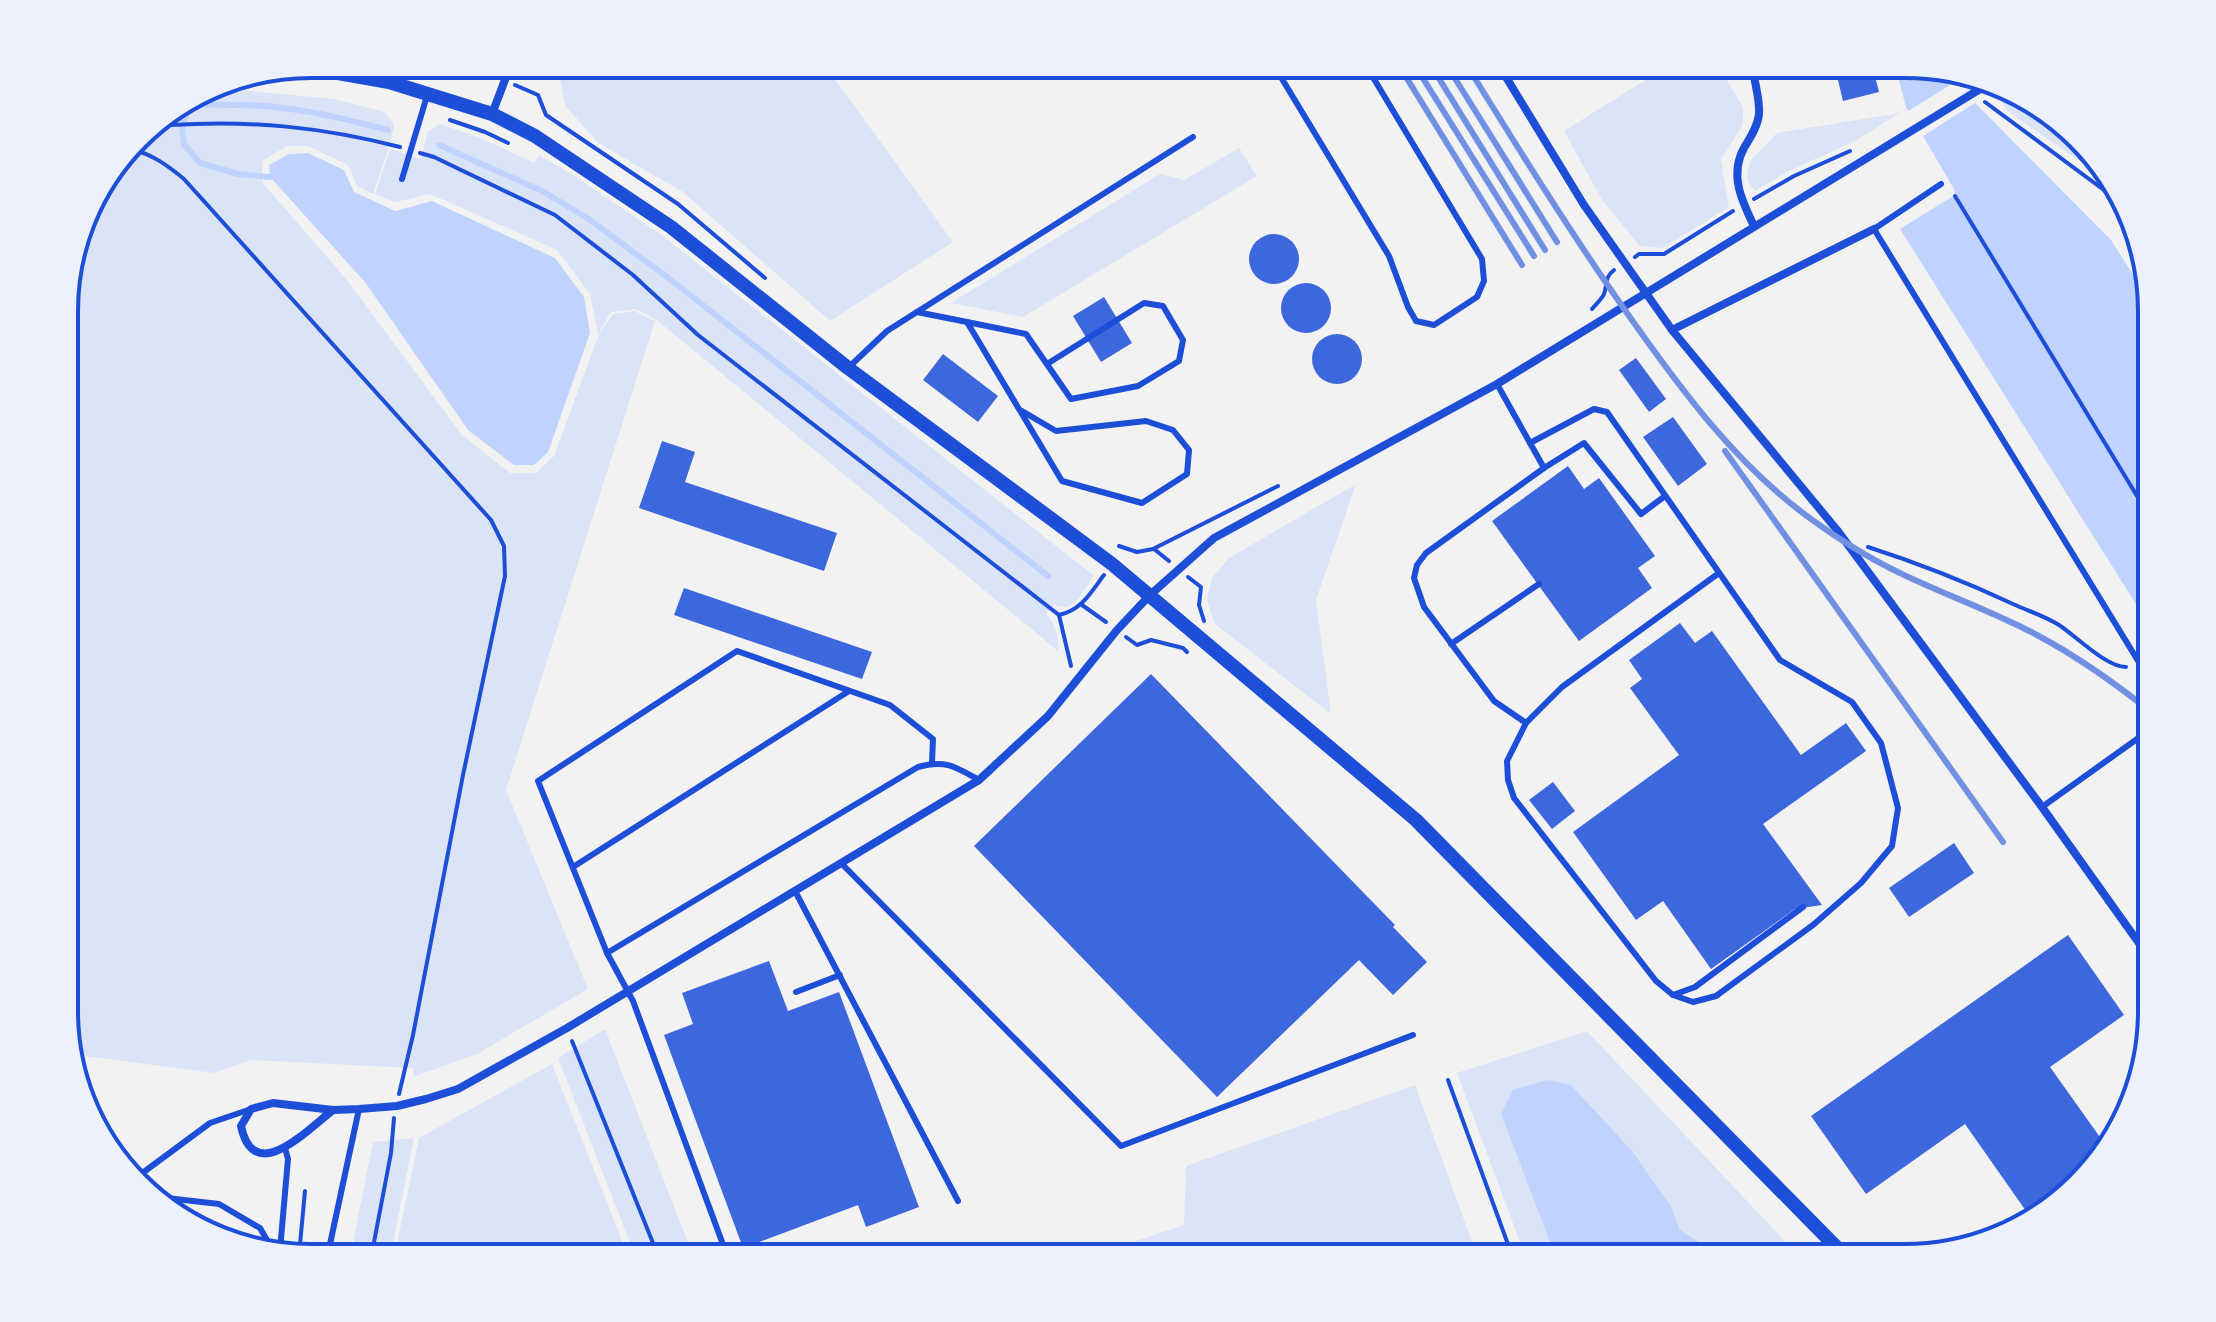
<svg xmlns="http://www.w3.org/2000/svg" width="2216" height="1322" font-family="Roboto,sans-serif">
<rect width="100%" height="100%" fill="#f2f2f2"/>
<g fill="#dbe4f7">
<polygon points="557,64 824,64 953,242 830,321 683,192 598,143 565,105"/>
<polygon points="1671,64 1717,64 1743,107 1743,124 1721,160 1729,207 1663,248 1640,246 1602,200 1564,131"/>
<polygon points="231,89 334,99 385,112 394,125 391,141 373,194 357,186 348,165 308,146 287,146 262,161 263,183 346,279 462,435 510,473 536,473 554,456 599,334 613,314 635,311 655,321 506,790 588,989 477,1054 413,1077 414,1068 251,1060 214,1073 70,1054 66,1043 66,279 90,201 148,126 197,95"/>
<polygon points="1997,89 2029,97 2111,174 2114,185 2006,110 1995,90"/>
<polygon points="1900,113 1855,141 1789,171 1755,191 1748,182 1747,170 1753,158 1777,133"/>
<path d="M440 124 483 139 534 163 539 155 575 176 663 236 1094 576 1075 603 1067 607 1054 605 1046 613C1055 626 1060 635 1058 651L658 321 636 309 611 312 598 334 590 294 557 250 430 194 395 202 375 194 390 149 421 159 428 132Z"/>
<polygon points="1239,148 1257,176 1023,317 951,303 1160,174 1184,180"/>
<polygon points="1356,484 1316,600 1331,714 1215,624 1207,600 1212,578 1229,558"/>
<polygon points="605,1029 694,1258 636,1258 558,1058"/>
<polygon points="1587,1031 1795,1252 1790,1258 1526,1258 1457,1073"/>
<polygon points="552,1064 629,1258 394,1258 419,1138"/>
<polygon points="1415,1085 1478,1258 1085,1258 1184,1225 1186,1166"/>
<polygon points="414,1138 390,1258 350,1258 373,1142"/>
</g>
<g fill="#bfd3fe">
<polygon points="1895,64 1905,64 1962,79 1976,104 2111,240 2151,303 2151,628 1900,229 1955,195 1954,189 1906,107"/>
<polygon points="308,153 344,170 354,192 395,211 432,201 555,258 584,297 590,333 548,452 534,465 514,465 468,430 365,282 270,177 269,165 289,154"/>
<polygon points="1547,1080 1571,1085 1632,1151 1670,1205 1680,1230 1699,1242 1713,1258 1556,1258 1501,1113 1513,1090"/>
</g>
<polygon fill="#f2f2f2" points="1960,79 1968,81 1978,101 1920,138 1905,113"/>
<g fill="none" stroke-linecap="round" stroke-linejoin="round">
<g stroke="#bfd3fe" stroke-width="6">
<path d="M181 105C214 105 249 103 282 108 318 112 353 121 388 130"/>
<polyline points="190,105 182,126 184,144 200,163 238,174 270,177"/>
<polyline points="439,145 542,191 587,218 666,276 1048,576"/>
</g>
</g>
<g fill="#3d67dc">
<polygon points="1873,68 1879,92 1843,101 1837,76"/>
<circle cx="1274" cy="259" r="25"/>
<circle cx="1306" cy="308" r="25"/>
<polygon points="1104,297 1132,343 1101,362 1073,316"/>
<circle cx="1337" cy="359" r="25"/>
<polygon points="943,354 998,396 978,422 923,380"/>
<polygon points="1636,358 1666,399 1649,412 1619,370"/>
<polygon points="1673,417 1707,464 1678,486 1643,437"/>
<polygon points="662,441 695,452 685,482 837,533 824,571 639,508"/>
<polygon points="1568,466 1584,489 1599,478 1655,556 1638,568 1652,588 1579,641 1492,521"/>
<polygon points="684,588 872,652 862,679 674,615"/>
<polygon points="1680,623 1695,643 1712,631 1801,755 1846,723 1866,751 1763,824 1822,905 1795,909 1711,969 1663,901 1636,920 1573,832 1679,755 1630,688 1642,679 1629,660"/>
<polygon points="1151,674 1395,925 1393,927 1427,962 1393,995 1359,960 1217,1097 974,846"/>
<polygon points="1553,782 1575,811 1552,829 1529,800"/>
<polygon points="1954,843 1974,873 1909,917 1889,888"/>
<polygon points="2068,935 2124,1015 2050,1067 2107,1147 2033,1221 1965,1124 1866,1194 1811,1116"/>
<polygon points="769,961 788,1011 839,992 919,1207 866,1227 858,1205 743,1248 664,1035 693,1024 682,993"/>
</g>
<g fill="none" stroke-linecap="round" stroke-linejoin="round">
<g stroke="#1d4ed8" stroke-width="4">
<polyline points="396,65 465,78 480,71 492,76"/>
<polyline points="515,85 538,95 546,115 678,204 765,278"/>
<polyline points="1985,102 2112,196 2123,210"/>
<path d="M158 119 165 124 171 125C251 120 322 127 400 147"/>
<polyline points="450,120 485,132 508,143"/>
<path d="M130 149C152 154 167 165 184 179L491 520 504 546 505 576 463 775 413 1035 399 1094"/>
<polyline points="141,151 165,124"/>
<path d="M420 153 434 157 555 215 633 275 698 335 1059 615C1082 610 1091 592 1104 575"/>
<polyline points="1955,196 2151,519"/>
<polyline points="1754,199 1794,176 1850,151"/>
<polyline points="1635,257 1639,254 1664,254 1733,211"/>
<path d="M1592 309C1595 305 1602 299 1604 294 1608 283 1604 278 1614 270"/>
<polyline points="1119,546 1137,552 1153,549 1278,486"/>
<path d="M1868 547C1918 563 1966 582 2013 604 2028 611 2045 616 2059 625 2076 636 2106 667 2126 667"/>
<polyline points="1154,549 1169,561"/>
<polyline points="1188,577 1201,587 1199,605 1204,621"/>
<polyline points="1082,605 1106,622"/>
<polyline points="1059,615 1071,666"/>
<polyline points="1126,637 1137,645 1151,640 1183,648 1187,652"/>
<polyline points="572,1041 659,1258"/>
<polyline points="1448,1080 1513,1258"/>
<polyline points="299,1255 305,1191"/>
<polyline points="371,1258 391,1153 394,1118"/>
<polyline points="1139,1258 1198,1248 1198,1258"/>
</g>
<g stroke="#1d4ed8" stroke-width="6">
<polyline points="1273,64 1389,256 1408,307 1416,321 1434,325 1477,297 1484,281 1482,259 1365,64"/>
<polyline points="402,179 427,96"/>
<polyline points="1941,184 1874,229 2151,682"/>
<polyline points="917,312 967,322 1062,481 1142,503 1187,474 1189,450 1173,430 1146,421 1056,431 1022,411"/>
<polyline points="967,322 1026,334 1071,399 1138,386 1179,361 1183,340 1163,306 1144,303 1047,364"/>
<polyline points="848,368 887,331 1193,137"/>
<polyline points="1497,384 1530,443 1594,409 1607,412 1780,660 1852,702 1881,743 1898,808 1892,846 1861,883 1813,925 1716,996 1693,1002 1673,995 1656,981 1514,798 1508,780 1507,761 1526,723 1562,687 1719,573"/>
<polyline points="1530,443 1544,468"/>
<polyline points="1451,644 1539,584"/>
<polyline points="1526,723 1494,701 1424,607 1414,578 1417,565 1426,553 1544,468 1584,443 1641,514 1665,496"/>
<polyline points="2042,807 2151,729"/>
<polyline points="841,863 1121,1146 1413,1035"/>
<polyline points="573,867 849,691"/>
<polyline points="795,891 958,1201"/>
<path d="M607 953 918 767C945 759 956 767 979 780"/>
<polyline points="796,992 840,975"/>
<polyline points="1673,995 1695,987 1803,907"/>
<polyline points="137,1177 210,1123 251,1109"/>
<polyline points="158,1197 219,1204 260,1228 271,1247"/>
<polyline points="280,1250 288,1159 285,1148"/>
<polyline points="327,1258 359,1109"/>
<polyline points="728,1258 633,1001 607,953 538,781 737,651 890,705 933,739 932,762"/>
</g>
<g stroke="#1d4ed8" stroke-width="8">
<polyline points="1498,64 1584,205 1672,330 1837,530 2042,807 2151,960"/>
<polyline points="1746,64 1754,76 1774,64"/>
<polyline points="492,114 511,64"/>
<path d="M1754 226C1742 201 1729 175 1744 148 1750 138 1758 126 1759 114 1760 102 1756 88 1754 76"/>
<polyline points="1672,330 1874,229"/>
<path d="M333 1110C307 1130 254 1187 241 1126L251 1109 273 1103 333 1110 359 1109 397 1106 426 1099 458 1089 567 1028 979 780 1048 716 1117 630 1150 595 1214 538 1497 384 1985 86"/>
</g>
<polyline stroke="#1d4ed8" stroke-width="14" points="291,68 338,73 389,82 492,114 535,136 671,227 848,368 1112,564 1416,820 1847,1258"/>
<g stroke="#7290e2" stroke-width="6">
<polyline points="1398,64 1522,265"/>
<polyline points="1414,64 1534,256"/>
<polyline points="1430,64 1545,250"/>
<polyline points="1446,64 1557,242"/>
<path d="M1466 64C1518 148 1570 232 1627 313 1679 387 1736 465 1811 519 1840 540 1872 560 1904 575 1948 596 1994 612 2037 635 2078 657 2115 683 2151 712"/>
<polyline points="1725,451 2003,842"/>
</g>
</g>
<path d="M0 0H2216V1322H0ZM311 78H1905A233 233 0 0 1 2138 311V1011A233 233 0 0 1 1905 1244H311A233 233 0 0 1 78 1011V311A233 233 0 0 1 311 78Z" fill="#edf1fc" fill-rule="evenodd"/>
<path fill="none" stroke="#1d4ed8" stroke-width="4" d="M311 78H1905A233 233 0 0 1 2138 311V1011A233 233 0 0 1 1905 1244H311A233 233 0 0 1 78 1011V311A233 233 0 0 1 311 78Z"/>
</svg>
